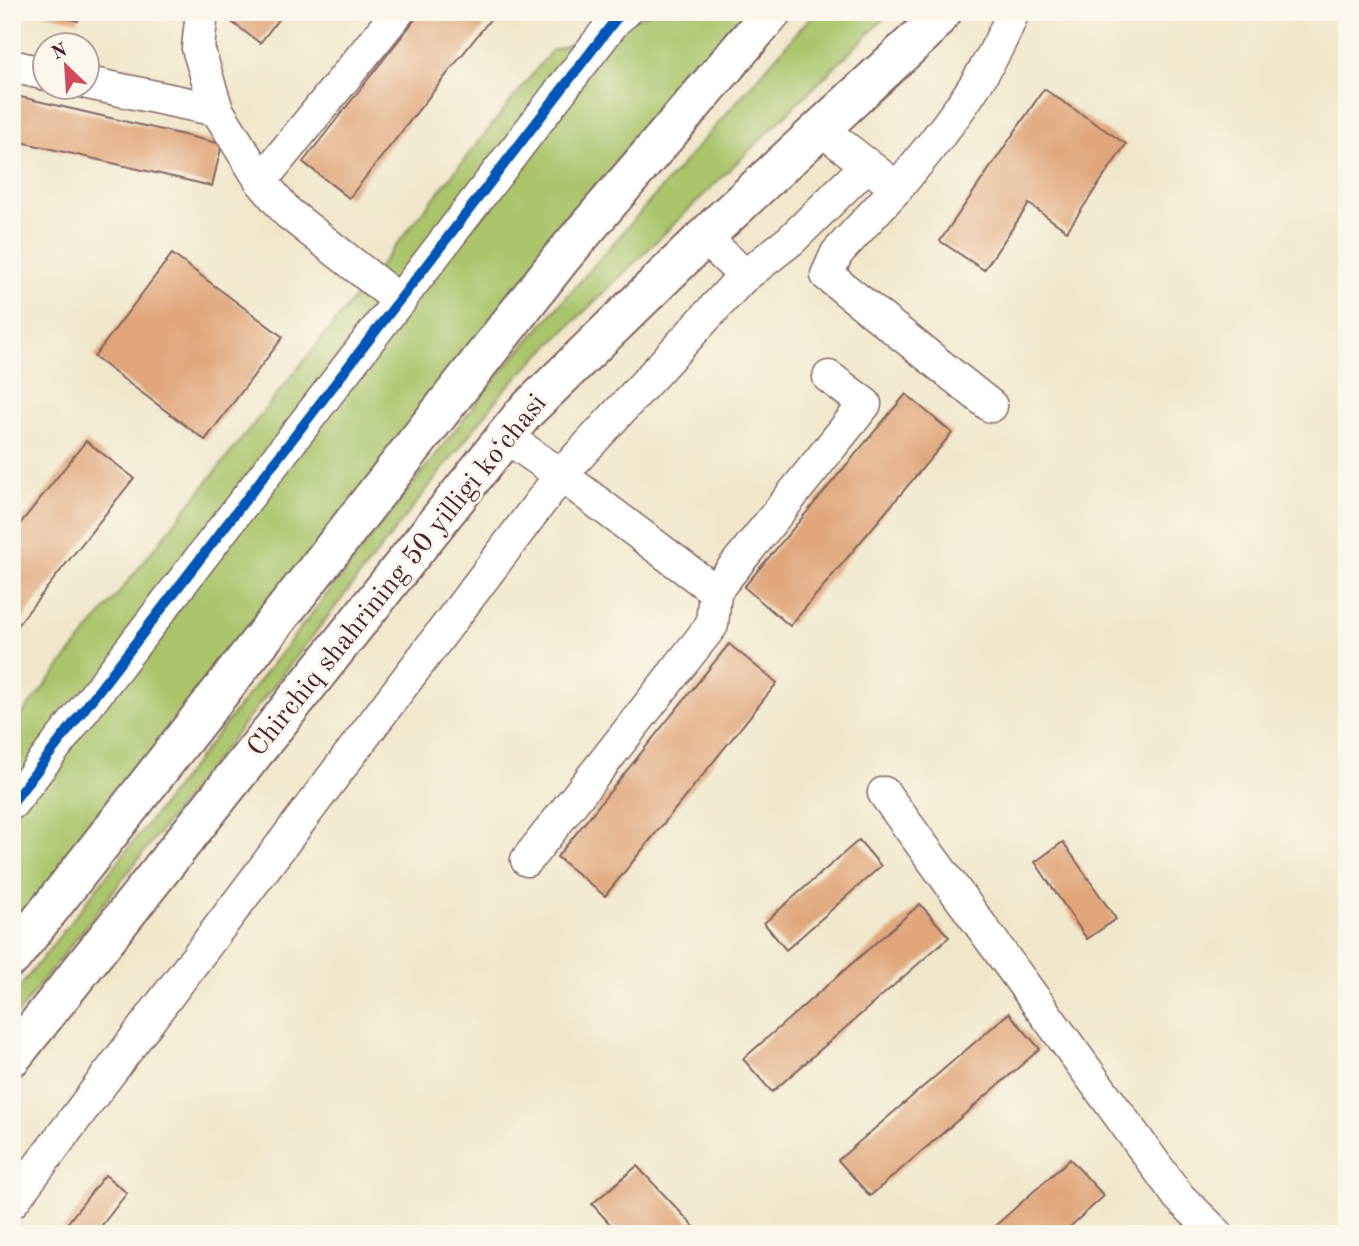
<svg xmlns="http://www.w3.org/2000/svg" width="1359" height="1246" font-family="'Old Standard TT',serif">
<rect width="100%" height="100%" fill="#fbf7ec"/>
<filter id="ink" filterUnits="userSpaceOnUse"><feTurbulence type="fractalNoise" baseFrequency=".0143" numOctaves="2"/><feDisplacementMap in="SourceGraphic" scale="14" xChannelSelector="R" yChannelSelector="G"/><feConvolveMatrix kernelMatrix="1 2 1 2 8 2 1 2 1" color-interpolation-filters="sRGB"/></filter>
<filter id="wash" filterUnits="userSpaceOnUse"><feTurbulence type="fractalNoise" baseFrequency=".00686" numOctaves="4" result="noise"/><feDisplacementMap in="SourceGraphic" scale="28" xChannelSelector="R" yChannelSelector="G"/><feGaussianBlur stdDeviation="1.57" result="paint"/><feColorMatrix in="noise" values="0 0 0 0 0 0 0 0 0 0 0 0 0 0 0 0 0 1.4 0 .05"/><feComposite in="paint" operator="in"/></filter>
<g filter="url(#wash)">
<rect width="100%" height="100%" fill="#f0e7cb"/>
<g fill="#a9c46a" stroke="#7a724a" stroke-width="2">
<polygon points="653,12 754,12 12,938 12,727 551,51"/>
<polygon points="815,12 891,12 506,388 12,1021 12,997 495,379"/>
</g>
<g id="blocks">
<g fill="#e0a578">
<polygon points="37,12 80,12 78,21"/>
<polygon points="229,12 284,12 260,43 225,17"/>
<polygon points="421,12 496,12 349,198 303,162"/>
<polygon points="1044,89 1126,144 1067,231 1029,204 984,270 940,241"/>
<polygon points="12,95 222,144 212,186 12,140"/>
<polygon points="172,254 283,337 205,440 94,357"/>
<polygon points="906,394 952,433 790,626 744,587"/>
<polygon points="86,441 134,478 12,632 12,534"/>
<polygon points="729,644 777,683 605,896 557,857"/>
<polygon points="859,840 881,866 786,950 764,923"/>
<polygon points="1063,842 1116,919 1087,939 1035,862"/>
<polygon points="920,904 949,937 772,1092 743,1059"/>
<polygon points="1009,1013 1040,1049 870,1196 838,1160"/>
<polygon points="1070,1159 1104,1196 1062,1234 986,1234"/>
<polygon points="637,1166 701,1234 619,1234 592,1204"/>
<polygon points="105,1175 127,1193 95,1234 59,1234"/>
</g>
</g>
</g>
<g filter="url(#ink)">
<use href="#blocks" fill-opacity="0" stroke="#846563" stroke-width="2"/>
<g fill="none" stroke-linecap="round" stroke-linejoin="round">
<defs>
<g id="minor">
<polyline points="202,12 198,48 217,110 261,181 288,213 400,301"/>
<polyline points="12,66 46,74"/>
<polyline points="88,83 217,110"/>
<path d="M821 129 897 188C941 135 988 77 1013 12"/>
<polyline points="261,181 398,12"/>
<polyline points="897,188 837,253 827,275 991,406"/>
<polyline points="741,279 791,240 866,166"/>
<polyline points="505,436 561,475 715,591 712,625 527,860"/>
<polyline points="715,591 865,404 829,377"/>
<polyline points="884,793 1179,1197 1217,1234"/>
<polyline points="12,803 616,19 625,12"/>
<polyline points="12,1202 561,475 741,279 738,269 704,237"/>
</g>
<g id="major">
<polyline points="12,957 562,257 772,12"/>
<polyline points="12,1057 524,413 720,222 925,32 942,12"/>
</g>
</defs>
<use href="#minor" stroke="#846563" stroke-width="35"/>
<use href="#major" stroke="#846563" stroke-width="42"/>
<use href="#minor" stroke="#fff" stroke-width="32"/>
<use href="#major" stroke="#fff" stroke-width="38"/>
<defs>
<polyline id="cycleway" points="12,803 616,19 625,12"/>
</defs>
<use href="#cycleway" stroke="#fbf7ec" stroke-width="15"/>
<use href="#cycleway" stroke="#0057b8" stroke-width="10"/>
</g>
</g>
<g text-anchor="middle" dominant-baseline="central" stroke-width="6" stroke-linejoin="round" paint-order="stroke">
<g font-size="28" fill="#4a1f2b" stroke="#fbf7ec">
<text transform="translate(398 576) rotate(-51)">Chirchiq shahrining 50 yilligi koʻchasi</text>
</g>
</g>
<rect width="1359" height="1246" fill="none" stroke="#fbf7ec" stroke-width="42"/>
<g transform="translate(66 66) rotate(335)"><circle r="33" fill="#fbf7ec" stroke="#b4a19f" stroke-width="2"/>
<path d="M0-5L12 26L0 18L-12 26Z" fill="#d1495b"/>
<text y="-10" font-size="19" font-weight="bold" text-anchor="middle" fill="#4a1f2b">N</text>
</g>
</svg>
